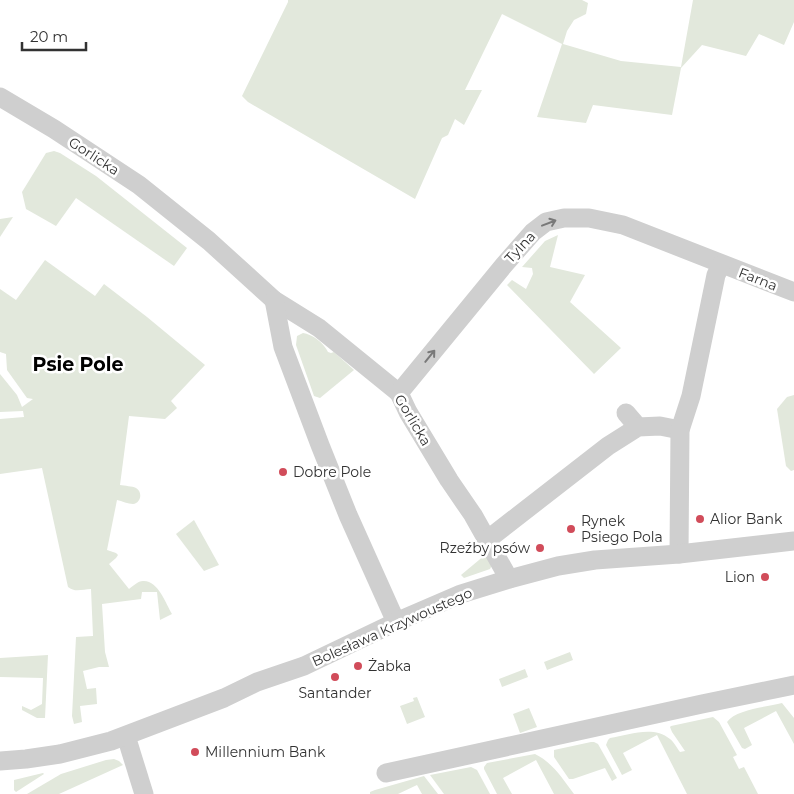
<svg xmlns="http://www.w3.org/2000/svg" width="794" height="794" font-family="Montserrat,sans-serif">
<rect width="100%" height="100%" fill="#fff"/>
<g fill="#e2e8dc">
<polygon points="288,0 582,0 588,3 586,14 574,20 567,31 563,44 621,61 681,67 693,0 794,0 794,22 784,45 759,34 746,56 702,45 681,68 672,115 593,105 586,123 537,117 562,44 502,14 465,90 482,90 464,125 455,119 448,135 442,138 415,199 248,102 242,96 288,2"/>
<polygon points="54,151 60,153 96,176 187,248 174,266 76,198 56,226 26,209 22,192 46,153"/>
<polygon points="13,217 0,237 0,219"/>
<polygon points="558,235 550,267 585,275 570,302 621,348 594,374 507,285 512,280 526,289 533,274 532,268 522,267 545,241"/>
<path d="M45 260 95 296 104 284 147 317 205 365 171 401 177 408 165 419 129 416 120 485C125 486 132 486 136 488 143 492 141 503 133 504 128 504 122 501 117 500L107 550 116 553 118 555 116 558 109 564 129 589C133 586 138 581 143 581 158 580 166 604 172 614L160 620 157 592H142L141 599 102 604 105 652 109 667H99L83 671 87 689 96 688 97 704 80 706 82 722 74 724 72 716 76 637 93 636 91 589C83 589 75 593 68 587L42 468 0 474V419L24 417 23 411 0 412V374L17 395 22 407 33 399 27 398 7 370 6 354 0 352V289L16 300Z"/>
<path d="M303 333C312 334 324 343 328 352L331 353 334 352 354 370 320 398 314 396 296 345 297 336Z"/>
<polygon points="794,395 794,470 791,471 786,466 777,409 787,397"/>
<polygon points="194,520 219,565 204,571 176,534"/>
<polygon points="485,555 492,565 490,569 464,578 461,575"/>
<polygon points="570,652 573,660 547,670 544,662"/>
<polygon points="48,655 45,718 37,718 22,710 22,706 31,710 42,704 43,678 0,677 0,658"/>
<polygon points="525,669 528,677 502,687 499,679"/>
<polygon points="417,697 425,717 407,724 400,706 414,701 413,698"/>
<path d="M782 703 794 718V744L776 711 744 728 752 745 745 749 742 748 727 722C736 709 767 707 782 703Z"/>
<polygon points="529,708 537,727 520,733 513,714"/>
<path d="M713 717 719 722 737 755 733 757 739 769 744 767 758 794H687L657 735 623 753 632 770 622 775 606 745 608 740 610 738C629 735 653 725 670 739 674 742 677 748 680 752L685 751 672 732 670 727 671 726Z"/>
<polygon points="591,742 594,742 598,744 617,778 612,781 605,768 573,779 569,779 554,757 554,750"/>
<path d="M535 754C553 763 562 778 574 794H554L536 760 503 778 512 794H497L484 769V767L487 763Z"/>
<polygon points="114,759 119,761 123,765 59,794 27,794 61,774 106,760"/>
<polygon points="471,767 477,770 490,794 444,794 430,775"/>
<polygon points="43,773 44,774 16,792 14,790 14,780"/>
<polygon points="424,776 438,794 422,794 417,785 398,794 370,794 370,792 375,790"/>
</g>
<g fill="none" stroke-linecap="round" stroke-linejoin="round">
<g stroke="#cfcfcf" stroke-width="19">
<polyline points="0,97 54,129 139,185 209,241 274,300 319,328 399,393 408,412 449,480 473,515 509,579"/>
<polyline points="274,300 283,347 320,445 348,515 396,622"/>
<polyline points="399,393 504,265 533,232 546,222 564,218 589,218 623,225 794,292"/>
<polyline points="626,413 638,427"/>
<polyline points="487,540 608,446 638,427 660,426 680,430"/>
<polyline points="679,554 680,430 691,396 716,275 721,265"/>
<polyline points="126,736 144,794"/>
<polyline points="0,761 26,759 60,754 111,741 224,698 257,682 304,666 396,622 461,594 509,579 558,566 595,560 679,554 794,541"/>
<polyline points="386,773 702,704 794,685"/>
</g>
</g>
<defs><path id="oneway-shaft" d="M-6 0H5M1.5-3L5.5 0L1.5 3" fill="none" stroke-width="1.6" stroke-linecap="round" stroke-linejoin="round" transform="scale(1.25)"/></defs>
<g stroke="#797979">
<use href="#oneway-shaft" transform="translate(549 223) rotate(-21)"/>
<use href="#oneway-shaft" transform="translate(430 356) rotate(-51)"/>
</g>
<g fill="#d14c5a" stroke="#fff" stroke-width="2">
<circle cx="283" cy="472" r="5"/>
<circle cx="700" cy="519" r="5"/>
<circle cx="571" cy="529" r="5"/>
<circle cx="540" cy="548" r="5"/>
<circle cx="765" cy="577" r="5"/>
<circle cx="358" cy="666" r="5"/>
<circle cx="335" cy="677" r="5"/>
<circle cx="195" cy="752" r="5"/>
</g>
<g text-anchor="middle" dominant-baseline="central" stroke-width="5" stroke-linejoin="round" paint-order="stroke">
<g font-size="14" fill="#323232" stroke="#fff">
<text transform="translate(94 156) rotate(33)">Gorlicka</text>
<text transform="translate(520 247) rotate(-47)">Tylna</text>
<text transform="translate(758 279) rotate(21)">Farna</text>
<text transform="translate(413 420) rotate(59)">Gorlicka</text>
<text transform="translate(392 627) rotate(-24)">Bolesława Krzywoustego</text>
</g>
<g font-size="14" fill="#323232" stroke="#fff" text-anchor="start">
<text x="293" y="472">Dobre Pole</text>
<text x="710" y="519">Alior Bank</text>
<text x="581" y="521">Rynek<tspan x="581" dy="16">Psiego Pola</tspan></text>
<text x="530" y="548" text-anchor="end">Rzeźby psów</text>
<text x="755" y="577" text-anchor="end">Lion</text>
<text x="368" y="666">Żabka</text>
<text x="335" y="693" text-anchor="middle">Santander</text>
<text x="205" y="752">Millennium Bank</text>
</g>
<g font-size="19" font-weight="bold" fill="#000" stroke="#fff">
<text x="78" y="364">Psie Pole</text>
</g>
</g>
<path d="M22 42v8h64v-8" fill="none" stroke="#323232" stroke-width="2.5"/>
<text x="30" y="42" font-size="15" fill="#323232" stroke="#ffffff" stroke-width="4" paint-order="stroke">20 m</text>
</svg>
